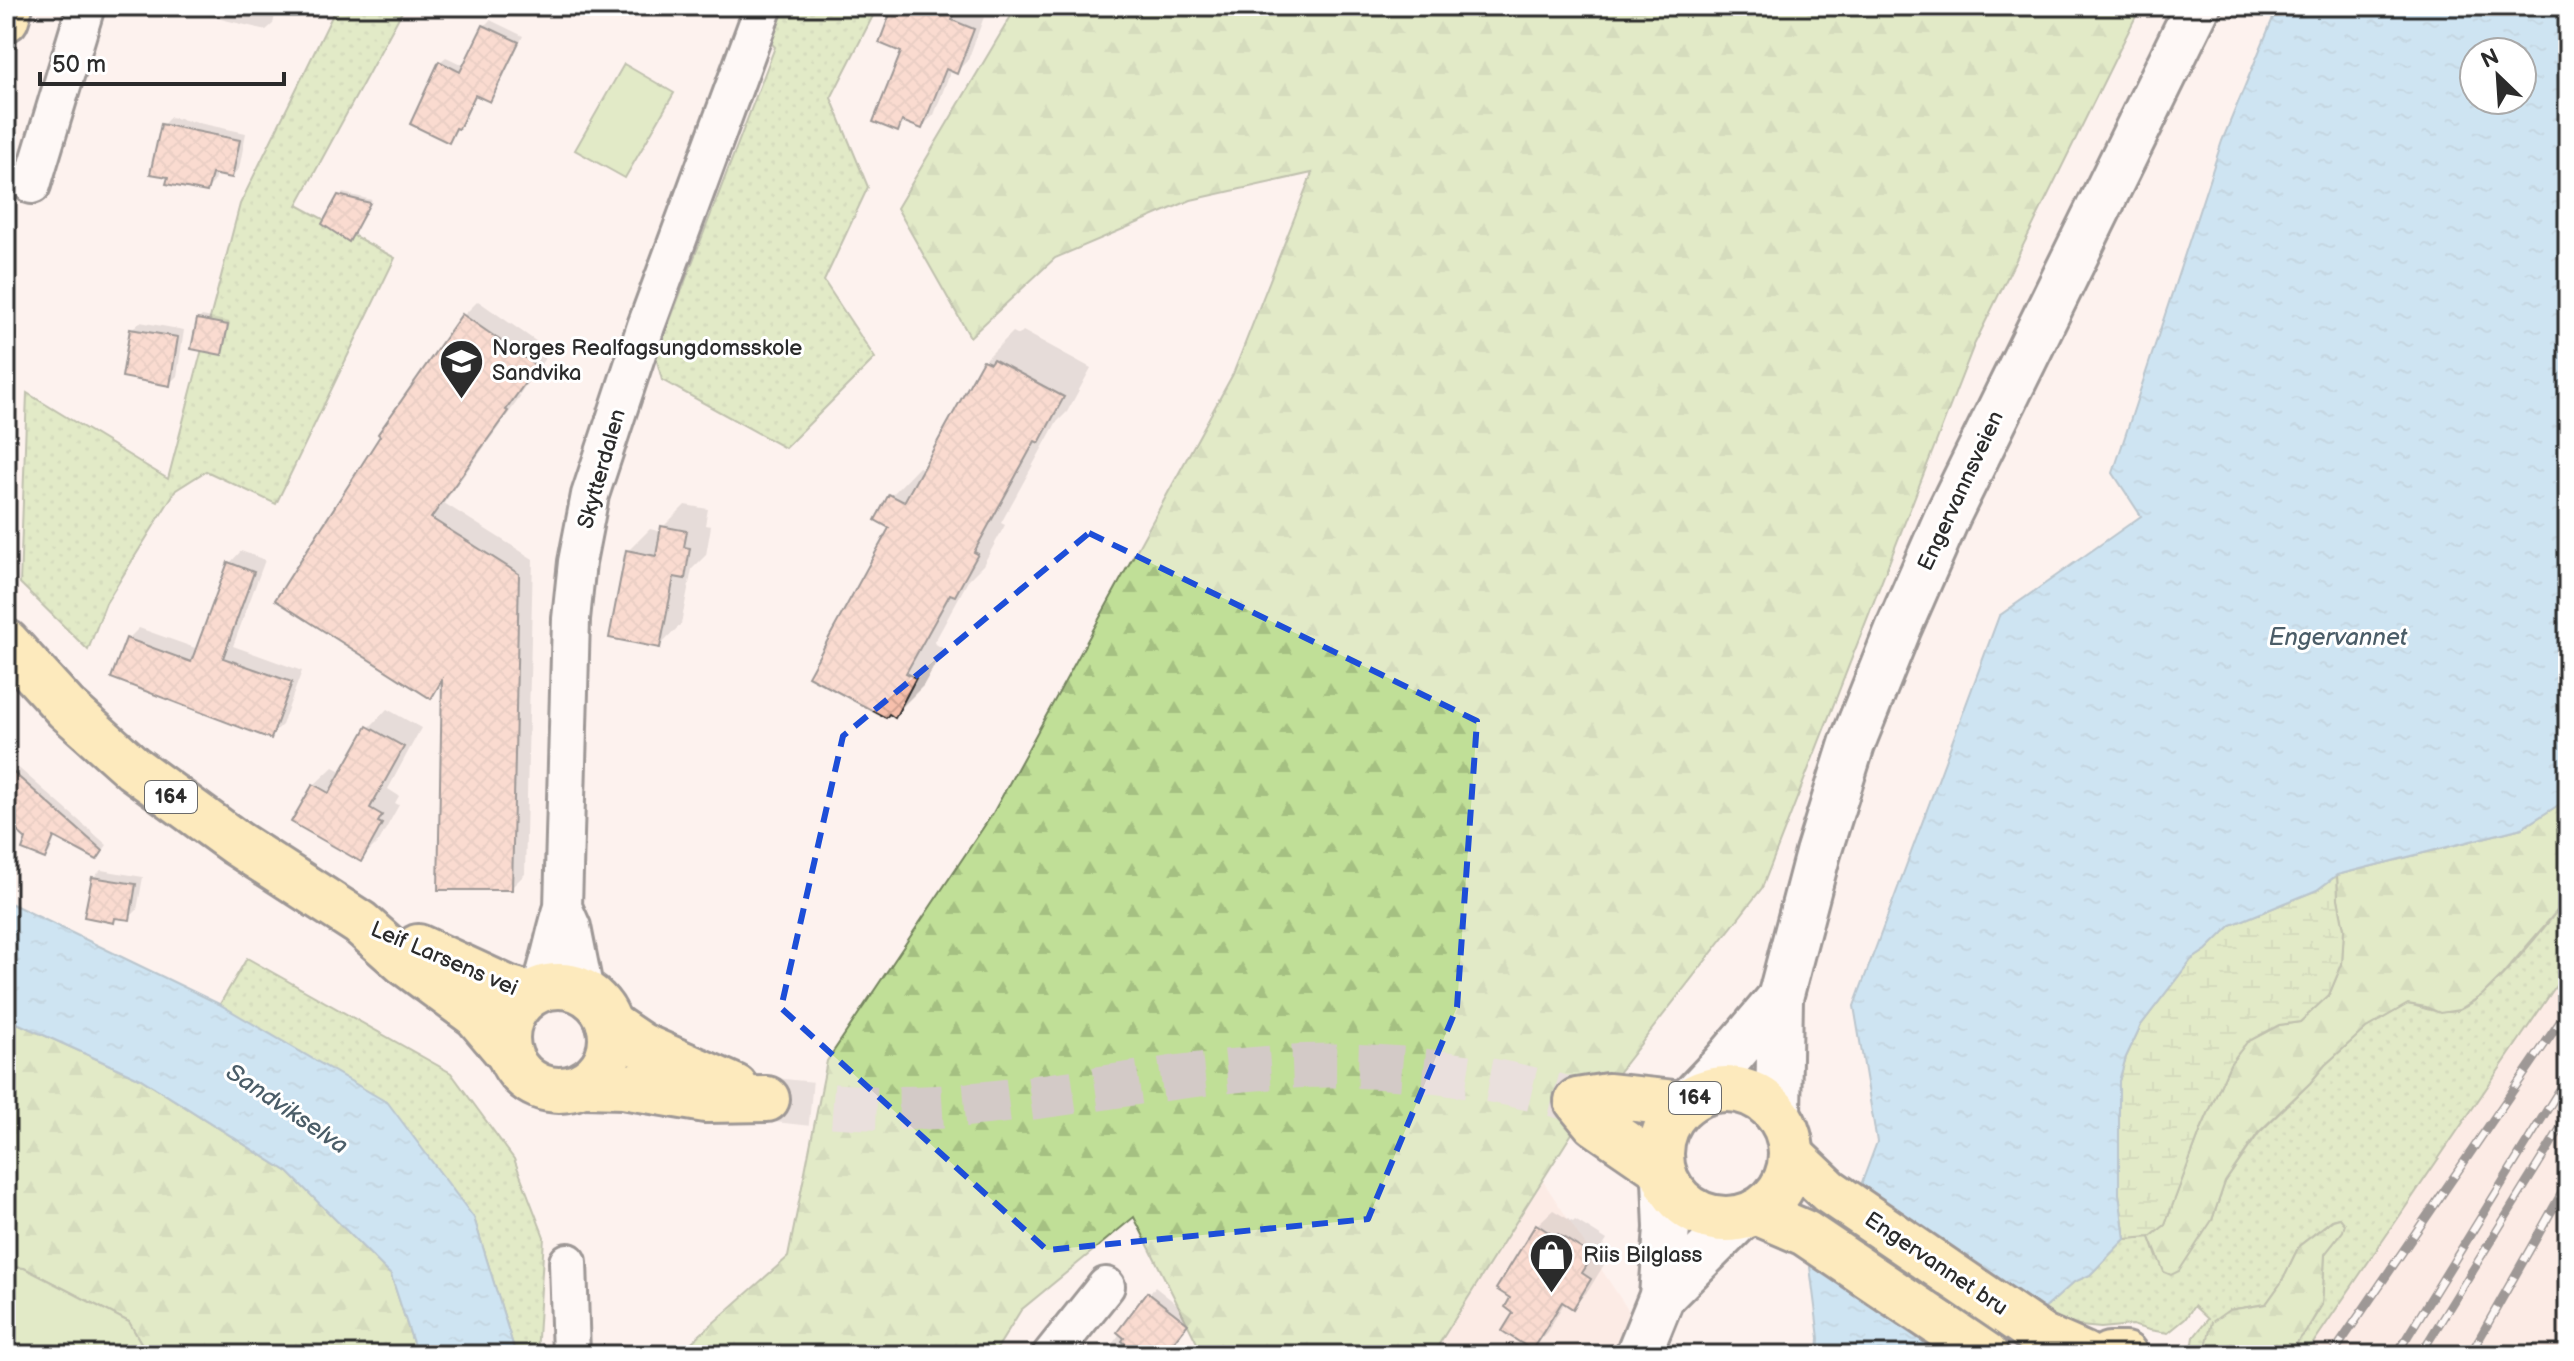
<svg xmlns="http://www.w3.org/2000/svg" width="2574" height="1361" font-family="'Balsamiq Sans',sans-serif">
<defs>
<pattern id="grass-dots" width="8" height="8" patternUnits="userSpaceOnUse" patternTransform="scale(2)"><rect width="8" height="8" fill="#c0df97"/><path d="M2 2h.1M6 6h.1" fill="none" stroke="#a5c082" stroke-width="1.8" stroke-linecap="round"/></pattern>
<pattern id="forest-firs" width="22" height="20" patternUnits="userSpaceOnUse" patternTransform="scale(2)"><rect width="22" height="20" fill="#c0df97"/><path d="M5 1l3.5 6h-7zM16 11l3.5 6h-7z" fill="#a5c082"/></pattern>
<pattern id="wetland-marsh" width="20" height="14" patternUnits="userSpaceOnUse" patternTransform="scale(2)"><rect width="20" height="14" fill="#c0df97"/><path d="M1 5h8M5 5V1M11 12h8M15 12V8" fill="none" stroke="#a5c082"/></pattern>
<pattern id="water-ripples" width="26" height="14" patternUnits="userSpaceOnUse" patternTransform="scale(2)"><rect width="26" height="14" fill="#95d3f6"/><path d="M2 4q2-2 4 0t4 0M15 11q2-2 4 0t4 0" fill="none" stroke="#81b5d3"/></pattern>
<pattern id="building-cross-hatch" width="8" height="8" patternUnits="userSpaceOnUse" patternTransform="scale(2)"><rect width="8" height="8" fill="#f6bfab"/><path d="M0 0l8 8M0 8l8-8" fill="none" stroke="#d3a493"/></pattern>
</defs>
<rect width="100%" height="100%" fill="#fdf2ee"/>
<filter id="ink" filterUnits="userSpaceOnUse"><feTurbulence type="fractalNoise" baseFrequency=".0125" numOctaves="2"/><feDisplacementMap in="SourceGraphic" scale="16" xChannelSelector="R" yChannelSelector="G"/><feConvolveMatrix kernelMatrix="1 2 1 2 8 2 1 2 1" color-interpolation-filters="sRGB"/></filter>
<g filter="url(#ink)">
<g fill="#fbe3da">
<polygon points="2568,968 2568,1337 2557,1355 2305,1355"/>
<polygon points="1543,1181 1658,1355 1432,1355"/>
</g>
<g fill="url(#grass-dots)" stroke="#768561" stroke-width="2">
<polygon points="337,6 405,6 297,205 395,258 276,504 206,471 176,490 106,603 88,650 20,583 27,393 168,479 240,204"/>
<polygon points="736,6 878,6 831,98 868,187 824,281 875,358 785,448 662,380 656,357 775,47"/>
<path d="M2568 896V968L2305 1355H2285L2305 1333 2322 1305 2325 1254 2343 1231 2340 1218 2332 1220 2299 1246 2281 1283 2266 1304 2229 1310 2207 1342 2215 1355H2191L2194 1337 2208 1319 2194 1306 2185 1319 2168 1333 2149 1330 2132 1325 2101 1328 2069 1325 2042 1311 2074 1282 2090 1275 2125 1239 2150 1237 2157 1257 2212 1220 2225 1182 2259 1133 2310 1083 2325 1065 2366 1028 2407 1004C2424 1007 2439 1015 2456 1011 2486 1003 2549 923 2568 896Z"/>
<polygon points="247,958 451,1073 514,1159 544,1237 537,1355 516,1355 474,1218 220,1004"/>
</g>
<g fill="url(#forest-firs)" stroke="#768561" stroke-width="2">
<polygon points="1017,6 2141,6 1974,345 1762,888 1576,1127 1432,1355 1203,1355 1134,1217 1021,1310 993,1355 677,1355 788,1257 827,1061 993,813 1233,374 1312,173 1191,200 1055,258 970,337 897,208"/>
<polygon points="2568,799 2568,896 2562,905 2502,975 2482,995 2459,1010 2440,1013 2426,1007 2408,1004 2366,1028 2325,1065 2310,1083 2258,1133 2225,1182 2212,1220 2179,1271 2171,1275 2164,1272 2150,1237 2165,1225 2202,1127 2230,1064 2247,1042 2279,1025 2300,1022 2329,995 2342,964 2344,929 2338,899 2337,875 2522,828"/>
<polygon points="6,1018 141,1079 288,1172 391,1275 417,1355 148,1355 129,1322 24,1268 6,1267"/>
<polygon points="2340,1218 2345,1224 2343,1231 2325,1254 2322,1304 2305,1333 2285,1355 2215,1355 2207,1342 2212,1322 2229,1310 2266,1304 2281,1283 2299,1246 2333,1220"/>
</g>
<polygon fill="url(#wetland-marsh)" stroke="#768561" stroke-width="2" points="2337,875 2338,899 2344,929 2342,964 2329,995 2300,1022 2279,1025 2247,1042 2230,1064 2202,1127 2165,1225 2150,1237 2125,1239 2119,1194 2119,1081 2126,1057 2141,1025 2191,960 2206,950 2231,925 2317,890"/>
<g fill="#c0df97" stroke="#768561" stroke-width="2">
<polygon points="624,64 674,93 625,178 575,150"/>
<polygon points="6,1267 24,1268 129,1322 148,1355 6,1355"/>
</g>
<g fill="url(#water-ripples)" stroke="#6b90a5" stroke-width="2" fill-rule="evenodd">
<path d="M2278 6H2568V799L2522 828 2337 875 2317 890 2231 925 2206 950 2191 960 2141 1025 2126 1057 2119 1081V1194L2125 1239 2090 1275 2074 1282 2042 1311 2008 1343 2002 1355H1818L1819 1338 1810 1267 1843 1233 1877 1142 1854 1006 1999 616 2141 516 2113 473 2222 141ZM2474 52H2522V100H2474Z"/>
<polygon points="6,901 219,1004 388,1103 474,1218 516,1355 417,1355 391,1275 288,1172 141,1079 6,1018"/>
</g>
<g fill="#0003">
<polygon points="198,6 277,6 273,24 266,30 196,13"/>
<polygon points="895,6 964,6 963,8 984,17 968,60 956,72 951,70 934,115 922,126 906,121 897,130 903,51"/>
<polygon points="490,20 523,36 495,94 489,100 477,94 464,121 448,140 440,62 446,57 465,66 484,26"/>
<polygon points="170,117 246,133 239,169 231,176 216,173 214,182 206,190 170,175 163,125"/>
<polygon points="343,193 372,200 352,237 340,196"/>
<polygon points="478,301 550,351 519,395 521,396 444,503 533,559 525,874 511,888 444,684 431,696 278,599 463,316"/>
<polygon points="202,316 230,322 224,350 221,353 198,320"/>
<polygon points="140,322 184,330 177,376 169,384 132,330"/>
<polygon points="1023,331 1091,368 1067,412 1056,423 1001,523 1005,525 983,565 969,579 934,643 944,649 923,686 894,715 891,496 919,467 924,469 984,361 1013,332 1019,335"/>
<polygon points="685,505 708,509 705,525 711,526 706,555 692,569 681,624 660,646 628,551 650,529 662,532 663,527"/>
<polygon points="241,551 265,560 233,646 302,671 282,725 270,736 128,639 139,628 198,649 230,563"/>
<polygon points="387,709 421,728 388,789 399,796 395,803 399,805 379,841 360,860 314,785 333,767 343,772 369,728"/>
<polygon points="6,757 107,845 102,852 56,835 50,852 44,857 6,818"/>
<polygon points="101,870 143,877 137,910 129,918 118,916 113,921 93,878"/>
<polygon points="1553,1210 1573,1222 1575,1220 1607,1240 1596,1257 1605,1263 1588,1291 1572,1307 1565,1302 1547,1332 1532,1347 1516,1312 1537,1225"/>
<polygon points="1155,1287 1193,1317 1163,1355 1104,1355"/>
</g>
<g fill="url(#building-cross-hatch)" stroke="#2b2b2b" stroke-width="2">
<polygon points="893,6 958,6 952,20 974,29 957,74 946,69 922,129 902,121 898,132 873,122 901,52 879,43"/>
<polygon points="483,25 519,42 490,102 475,95 459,129 456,128 449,143 410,124 439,61 460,72"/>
<polygon points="161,124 240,140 232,178 212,174 207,192 166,184 168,177 150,174"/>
<polygon points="338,195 370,203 349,242 322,224"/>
<polygon points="462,314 537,366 506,410 508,411 431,518 519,574 512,890 438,890 442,680 431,699 275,600 380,436 378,434"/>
<polygon points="197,319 228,325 222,355 191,349"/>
<polygon points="130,329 178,337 170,386 122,377"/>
<polygon points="993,359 1064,397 1039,443 1035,441 974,552 978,554 955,596 950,594 906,673 916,678 895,718 889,714 886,718 808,676 889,528 875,520 889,494 904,502 983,360 990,363"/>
<polygon points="661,526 687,531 684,547 690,548 685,579 674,577 660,648 609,638 626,550 656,556"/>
<polygon points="228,562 254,572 223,658 292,682 271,739 111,678 126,638 191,662"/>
<polygon points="367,726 404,747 370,808 382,815 378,822 382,824 361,862 291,822 313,784 329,793"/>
<polygon points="6,766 103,851 97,860 54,837 45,859 22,850 26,839 6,821"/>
<polygon points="92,877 136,884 130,920 115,918 114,923 84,917"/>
<polygon points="1536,1224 1556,1237 1558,1234 1593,1256 1582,1273 1591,1279 1573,1309 1562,1302 1532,1350 1502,1331 1513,1313 1505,1307 1510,1298 1496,1289"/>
<polygon points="1147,1292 1188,1324 1163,1355 1140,1355 1122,1341 1124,1338 1117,1332"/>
</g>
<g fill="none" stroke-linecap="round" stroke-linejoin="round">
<path stroke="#d3cac7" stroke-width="44" stroke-dasharray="44 22" stroke-linecap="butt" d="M767 1099C824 1106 880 1110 936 1107 1059 1100 1180 1070 1303 1066 1395 1063 1488 1075 1577 1101"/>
<defs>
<g id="street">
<polyline points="32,185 86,6"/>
<polyline points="564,909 572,927 585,992"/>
<path d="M540 989C550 962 554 934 563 907L571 619 577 562 590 495 646 326 764 6"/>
<polyline points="568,1262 571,1355"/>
<polyline points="1051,1355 1106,1286"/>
</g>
<g id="secondary">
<polyline points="1690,1100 1724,1064 1780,998"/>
<polyline points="1778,1115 1780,998 1818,853 1852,744 1899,627 1948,515 2198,6"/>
<polyline points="1662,1296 1740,1218"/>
<polyline points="1638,1355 1662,1296 1667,1228 1665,1179"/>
</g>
<g id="primary">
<polyline points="6,19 10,6"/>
<polyline points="6,642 66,708 133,768 236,843 360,923 404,962 476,1015 508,1053"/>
<polyline points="418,947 507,988 528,994"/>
<circle cx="559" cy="1038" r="52"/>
<polyline points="609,1024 640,1045 735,1087"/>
<polyline points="583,1085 623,1086 706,1100 767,1099"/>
<circle cx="1726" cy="1154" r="65"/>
<polyline points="1791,1155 1829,1191 2043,1337 2084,1355"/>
<polyline points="1662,1169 1595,1123 1577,1101 1608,1096 1684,1104"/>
<polyline points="1756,1212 1805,1233 1986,1355"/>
<polyline points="2109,1355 2125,1355"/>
</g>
</defs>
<use href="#street" stroke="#2b2b2b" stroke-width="42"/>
<use href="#secondary" stroke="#2b2b2b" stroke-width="50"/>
<use href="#primary" stroke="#2b2b2b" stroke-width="50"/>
<use href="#street" stroke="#fff" stroke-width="36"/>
<use href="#secondary" stroke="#fff" stroke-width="44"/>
<use href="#primary" stroke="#fde080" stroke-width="44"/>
<defs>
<g id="rail">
<polyline points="2332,1355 2568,1010"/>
<polyline points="2396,1355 2568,1076"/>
<polyline points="2420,1355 2568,1116"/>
<polyline points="2470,1355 2568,1182"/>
</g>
</defs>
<use href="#rail" stroke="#2b2b2b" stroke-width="9"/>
<use href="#rail" stroke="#fff" stroke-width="6" stroke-dasharray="18" stroke-linecap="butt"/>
</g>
</g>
<path d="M0 0H2574V1361H0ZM1089 533 1477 721 1457 1007 1368 1219 1047 1250 781 1008 843 736Z" fill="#fdf2ee" fill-opacity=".55" fill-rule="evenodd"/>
<path fill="none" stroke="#1d4ed8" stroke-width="6" stroke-dasharray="16 10" stroke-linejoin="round" d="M1089 533 1477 721 1457 1007 1368 1219 1047 1250 781 1008 843 736Z"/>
<defs>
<symbol id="school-pin" viewBox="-11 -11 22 30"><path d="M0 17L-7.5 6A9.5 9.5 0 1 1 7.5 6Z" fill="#2b2b2b" stroke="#fff"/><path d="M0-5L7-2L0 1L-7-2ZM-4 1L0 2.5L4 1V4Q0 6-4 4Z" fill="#fff"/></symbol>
<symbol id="shop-pin" viewBox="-11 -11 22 30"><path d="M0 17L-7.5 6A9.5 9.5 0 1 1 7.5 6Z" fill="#2b2b2b" stroke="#fff"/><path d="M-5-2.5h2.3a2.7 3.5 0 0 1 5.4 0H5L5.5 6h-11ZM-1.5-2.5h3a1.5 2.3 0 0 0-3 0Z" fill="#fff"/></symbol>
</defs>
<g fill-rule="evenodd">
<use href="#school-pin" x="436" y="336" width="51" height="69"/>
<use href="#shop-pin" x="1526" y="1230" width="51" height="69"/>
</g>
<g text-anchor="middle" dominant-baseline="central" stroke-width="6" stroke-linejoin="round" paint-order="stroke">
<g fill="#fff" stroke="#6b6b6b" stroke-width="2">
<rect x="145" y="781" width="52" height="32" rx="6"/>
<rect x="1669" y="1082" width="52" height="32" rx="6"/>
</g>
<g font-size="20" font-weight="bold" fill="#2b2b2b">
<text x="171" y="797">164</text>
<text x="1695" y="1098">164</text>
</g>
<g font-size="22" fill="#2b2b2b" stroke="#fff" text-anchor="start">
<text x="492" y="348">Norges Realfagsungdomsskole<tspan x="492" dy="25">Sandvika</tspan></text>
<text x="1583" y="1255">Riis Bilglass</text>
</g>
<g font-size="22" fill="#2b2b2b" stroke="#fff">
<text transform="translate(602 469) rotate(-74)">Skytterdalen</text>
<text transform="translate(1961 491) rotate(-65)">Engervannsveien</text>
<text transform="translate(444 959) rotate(23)">Leif Larsens vei</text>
<text transform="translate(1936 1264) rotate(34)">Engervannet bru</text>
</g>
<g font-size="24" font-style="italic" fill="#4b5d68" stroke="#fff">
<text x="2338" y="637">Engervannet</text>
<text transform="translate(287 1109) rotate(34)">Sandvikselva</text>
</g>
</g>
<rect width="2574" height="1361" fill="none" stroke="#fff" stroke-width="32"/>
<rect x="16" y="16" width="2542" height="1329" fill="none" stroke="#2b2b2b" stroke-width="3" filter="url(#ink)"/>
<g transform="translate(2498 76) rotate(335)"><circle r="38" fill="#ffffff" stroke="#aaaaaa" stroke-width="2"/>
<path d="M0-6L14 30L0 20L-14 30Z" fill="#2b2b2b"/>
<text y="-12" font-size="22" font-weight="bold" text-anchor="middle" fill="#2b2b2b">N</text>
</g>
<path d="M40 72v12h244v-12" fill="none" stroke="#2b2b2b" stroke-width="4"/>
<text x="52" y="72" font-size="24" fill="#2b2b2b" stroke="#ffffff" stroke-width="6" paint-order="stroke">50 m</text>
</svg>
